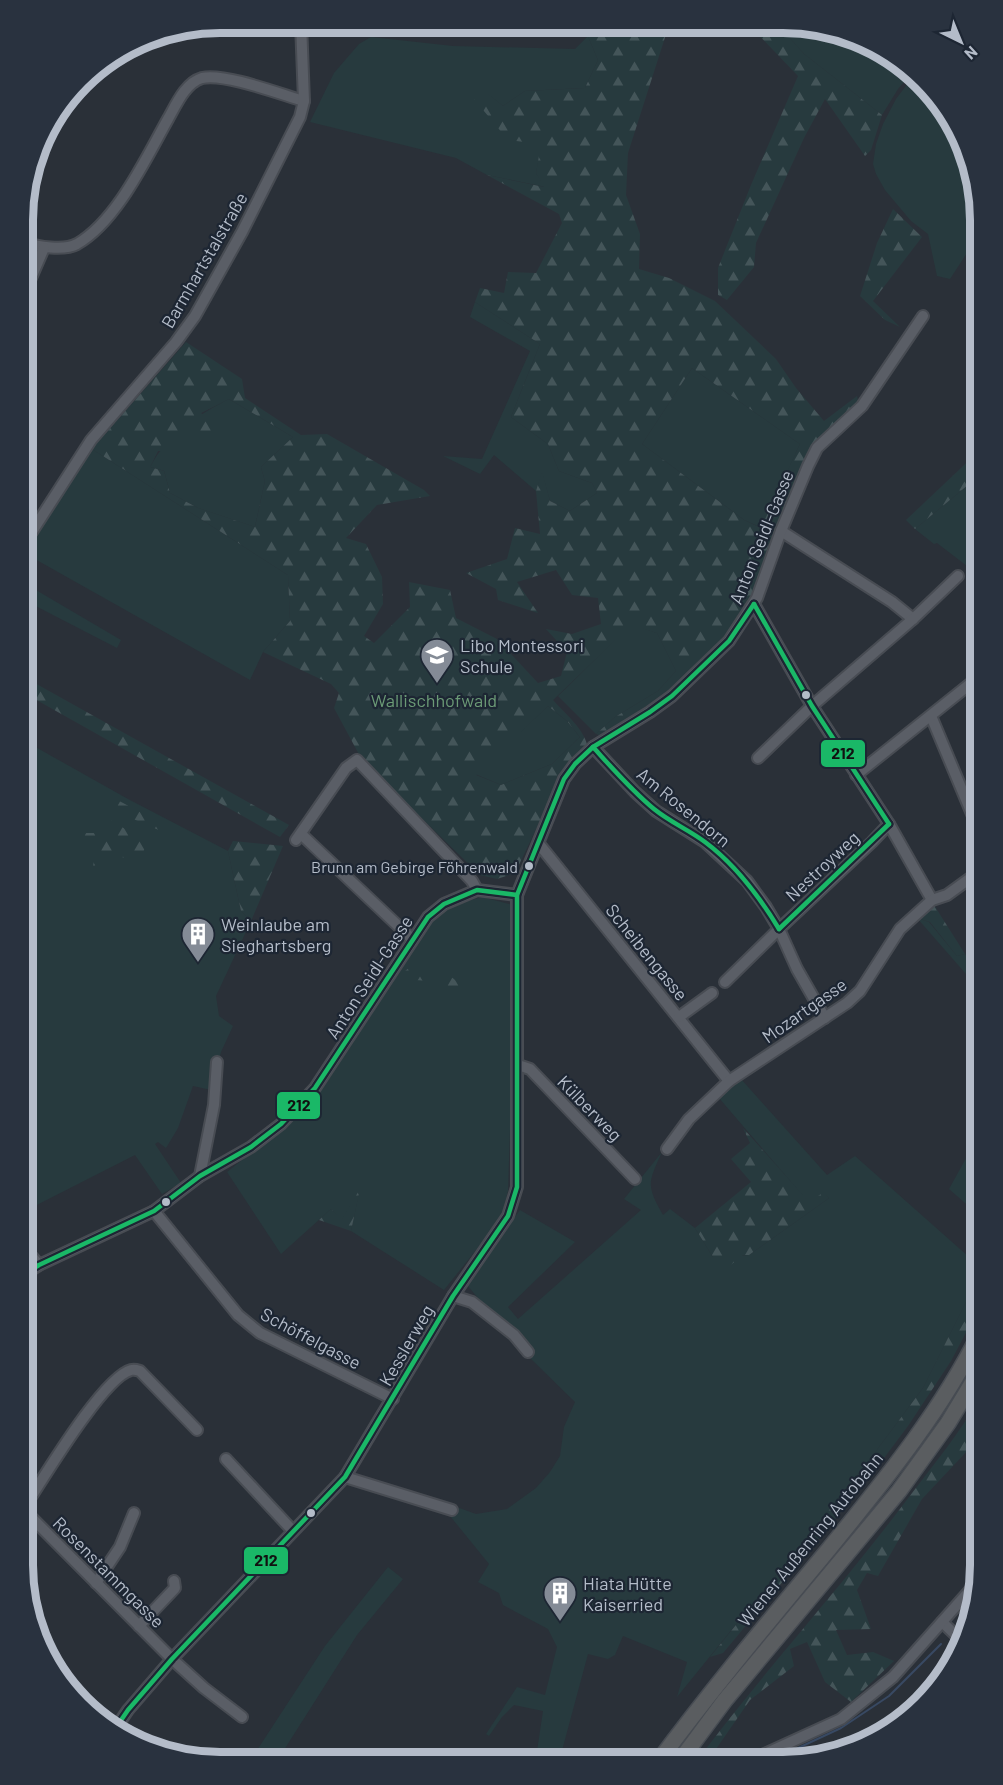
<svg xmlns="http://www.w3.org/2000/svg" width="1003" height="1785" font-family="Barlow,sans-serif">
<defs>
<pattern id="forest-firs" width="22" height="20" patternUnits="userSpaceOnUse" patternTransform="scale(1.5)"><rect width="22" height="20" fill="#273a3e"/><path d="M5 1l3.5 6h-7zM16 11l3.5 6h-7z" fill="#445559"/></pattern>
</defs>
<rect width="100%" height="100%" fill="#2a3038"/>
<g fill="#273a3e">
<polygon points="779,26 821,26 913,71 898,89 882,115 804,54"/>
<polygon points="588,36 598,60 585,88 525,91 503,106 477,86 542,144 536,173 545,187 487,175 456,158 310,122 334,73 359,44 371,37 453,46 575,49"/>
<polygon points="915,74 970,156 980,220 980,233 950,279 937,276 928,234 911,221 885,190 876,174 873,164 876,144 883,124 896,99"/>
<polygon points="475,302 540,344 511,417 548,444 559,471 592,483 597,493 570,511 550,501 542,473 536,491 494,455 480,474 443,456 482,459 530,351 470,317"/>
<polygon points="692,368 800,444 762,528 744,520 642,444"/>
<path d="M229 399 293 437 261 467 265 481 255 527 198 508 170 493 164 471 150 467C167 435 197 415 229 399Z"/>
<polygon points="92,449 288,575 290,621 263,652 250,680 33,558 24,572 24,553 49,512"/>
<polygon points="980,475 980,576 937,543 934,544 915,529"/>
<polygon points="24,583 121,640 117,648 24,600"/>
<polygon points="631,624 657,633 676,671 658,691 615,717 596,734 558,696"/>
<polygon points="548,706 567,721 580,737 552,764 501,785 475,774"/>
<polygon points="23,740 128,799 228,851 241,911 251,921 216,996 219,1016 233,1026 221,1052 211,1090 193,1086 178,1128 166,1148 158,1142 155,1144 181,1183 162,1194 135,1155 23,1212"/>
<polygon points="482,897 513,905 512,1068 508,1191 501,1219 444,1290 351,1231 359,1192 342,1220 331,1209 281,1254 227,1172 287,1124 323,1086 430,921 452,905"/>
<polygon points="917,918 929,922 957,956 965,954 980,974 980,990"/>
<path d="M741 1079 827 1175 855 1156 978 1265 980 1262V1280L975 1284 923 1388 868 1462 677 1697 687 1662 623 1636 615 1655 608 1659 588 1654 560 1758 558 1762H553L537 1751 543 1711 514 1705 502 1717 489 1736 486 1734 517 1687 545 1695 557 1647 548 1629 503 1605 499 1593 478 1582 489 1564 437 1500 476 1514 507 1509 536 1488 550 1472 560 1456 564 1427 575 1402 528 1356 466 1284 520 1210 575 1242 508 1307 518 1319 641 1210 624 1199 662 1152C648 1183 646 1185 663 1215L670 1209 695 1228 713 1257 749 1255 829 1198 824 1193 809 1203 719 1098Z"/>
<polygon points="980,1133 980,1153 974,1163 980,1167 980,1216 949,1189"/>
<polygon points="388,1567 403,1579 357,1635 277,1761 250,1761 325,1646"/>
</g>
<g fill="url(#forest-firs)" fill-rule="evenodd">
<path d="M617 25H669L628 153 626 195 640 234 639 269 669 278 715 301 776 359 796 388 824 421 857 396 858 401C845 414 831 426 819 440 802 462 782 512 771 539 763 558 759 580 750 599 723 653 655 704 606 737L596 734 615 717 658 691 676 671 657 633 631 625 553 700C566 715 584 728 588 748L565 769 515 873 497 879 480 875 362 760 334 708 339 693 331 684 263 652 290 621 288 575 92 449 186 342 242 379 245 398 301 435 327 434 424 490 430 496 377 505 346 538 366 544 382 577 383 604 364 636 374 643 410 607 409 582 450 590 456 618 497 639 538 683 561 676 567 652 546 629 572 634 601 624 598 598 572 595 556 570 517 582 538 613 498 600 496 589 466 573 507 559 515 528 540 534 536 491 542 471 550 501 570 511 597 493 592 483 559 471 548 444 511 417 540 344 475 302 480 288 504 293 508 272 536 273 562 223 559 214 487 175 544 187 536 173 541 144 508 140 474 99 477 85 503 106 525 91 585 88 598 60 588 36 615 31ZM692 368 800 444 761 528 744 520 642 444ZM229 399 293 437 261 467 265 481 255 527 198 508 170 493 164 471 150 467 158 451H171L177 434 215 439 213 422 201 413ZM548 706 567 721 580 737 552 764 501 785 476 775Z"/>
<polygon points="750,26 779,26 804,54 882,115 871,150 865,156 825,99 804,138 756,243 754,267 727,300 718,295 718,268 751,185 798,76"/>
<polygon points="893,209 922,237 873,301 900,327 885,320 860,296 877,243"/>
<polygon points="980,450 980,475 915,529 906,520"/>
<polygon points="24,677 289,825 280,837 24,693"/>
<polygon points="104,793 163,824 168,834 124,815 120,826 147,841 140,862 107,853 91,875 96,852 79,843 79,833 104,833 117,812 96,797"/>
<polygon points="233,841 283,846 251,921 241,911 228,851"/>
<polygon points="934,905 965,954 957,956 930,922 917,918"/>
<path d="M410 967 450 976 463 986 462 1001 455 1009 456 990C439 982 416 977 397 982L399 976Z"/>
<polygon points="743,1128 809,1202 824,1192 829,1198 749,1255 743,1255 717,1276 713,1257 695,1228 751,1182 731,1159 750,1143"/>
<polygon points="360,1189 351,1231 319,1220 331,1209 342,1219"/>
<polygon points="980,1280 980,1306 951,1361 908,1426 866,1482 723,1653 710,1657 868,1462 923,1388 975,1284"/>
<path d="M980 1397V1444L969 1449 922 1499 878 1576 867 1573 857 1590 871 1629 836 1630 847 1655 873 1652 894 1661 851 1702 825 1682 807 1642 790 1649 794 1666 750 1700 707 1762H696C764 1671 841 1588 909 1497 934 1464 960 1433 980 1397Z"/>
</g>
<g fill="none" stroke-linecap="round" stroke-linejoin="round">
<g stroke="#384963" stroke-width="2">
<polyline points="963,1618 974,1605"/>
<polyline points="783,1755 841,1728 889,1696 941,1644"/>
</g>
<defs>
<g id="minor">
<polyline points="79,85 90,80 108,60"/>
<path d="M24 242C38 247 64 251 77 244 117 221 146 158 168 119 176 105 185 83 202 78 225 73 280 94 304 101"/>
<polyline points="24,294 44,248"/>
<polyline points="781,531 892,602 913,619"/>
<polyline points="24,544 91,440 176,342 195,316 242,232 300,117 304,101 301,23"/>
<polyline points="754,604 812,706 889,824 932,900"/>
<polyline points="931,716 980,833"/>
<polyline points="593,747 635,792 656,811 705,842 747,881 766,907 779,929 797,969 825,1018"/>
<polyline points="758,758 812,706 913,619 958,576"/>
<polyline points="856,775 980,676"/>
<polyline points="301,834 412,939"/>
<polyline points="296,840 346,768 357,760 472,881 477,890"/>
<polyline points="539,844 729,1081"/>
<polyline points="725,982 779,929 872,842 889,824"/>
<polyline points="679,1017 712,993"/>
<polyline points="518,1065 530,1069 635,1179"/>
<polyline points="667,1149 689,1119 729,1081 847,1003 860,991 900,929 932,900 947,895 980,871"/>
<polyline points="200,1176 214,1105 217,1062"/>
<polyline points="154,1211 238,1315 260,1333 393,1399"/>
<polyline points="23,1246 39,1265"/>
<polyline points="23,1275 39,1265 154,1211 200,1176 251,1147 281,1124 315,1088 428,917 444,904 477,890 517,895"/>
<polyline points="453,1296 472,1302 514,1335 528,1352"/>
<polyline points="226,1459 293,1531"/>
<polyline points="345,1477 452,1510"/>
<polyline points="23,1511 25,1511 172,1659 204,1688 242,1717"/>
<path d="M25 1511 29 1500C46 1474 104 1377 131 1370 135 1369 137 1370 140 1371L197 1430"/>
<polyline points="96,1583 120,1547 134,1513"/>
<polyline points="942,1622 964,1643"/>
<polyline points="139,1626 175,1588 174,1581"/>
<polyline points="115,1729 128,1710 172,1659 345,1477 453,1296 508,1216 517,1187 517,895 564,779 575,764 593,747 650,712 672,696 729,641 757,598 781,531 808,466 817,448 862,406 923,316"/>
<polyline points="747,1762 841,1719 893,1677 980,1579"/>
</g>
<g id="highway">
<path d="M658 1762C712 1689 771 1619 829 1549 884 1481 941 1412 980 1333"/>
<polyline points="679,1762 725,1700 899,1491 948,1423 980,1370"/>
</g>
</defs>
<use href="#minor" stroke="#484c53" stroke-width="14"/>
<use href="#highway" stroke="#474c53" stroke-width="18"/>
<use href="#minor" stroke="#5a5e66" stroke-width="10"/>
<use href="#highway" stroke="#5a5d60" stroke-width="15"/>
<defs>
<g id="bus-1">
<polyline points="754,604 812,706 889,824"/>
<path d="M593 747C613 769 632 791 654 809 670 822 689 830 705 842 736 865 759 896 779 929"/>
<polyline points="779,929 889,824"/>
<polyline points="23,1275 39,1265 154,1211 200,1176 251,1147 281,1124 315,1088 428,917 444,904 477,890 517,895"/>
<polyline points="115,1729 128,1710 172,1659 345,1477 453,1296 508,1216 517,1187 517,895 564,779 575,764 593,747 650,712 672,696 729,641 754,604"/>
</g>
</defs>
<use href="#bus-1" stroke="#1d2633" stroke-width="9"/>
<use href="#bus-1" stroke="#1ab867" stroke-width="4.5"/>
</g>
<defs>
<symbol id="school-pin" viewBox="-11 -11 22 30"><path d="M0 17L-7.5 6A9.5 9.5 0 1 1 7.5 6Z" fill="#848b96" stroke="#1d2633"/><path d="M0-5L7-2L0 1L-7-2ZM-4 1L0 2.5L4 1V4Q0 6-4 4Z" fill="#fff"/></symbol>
<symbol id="building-pin" viewBox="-11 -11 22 30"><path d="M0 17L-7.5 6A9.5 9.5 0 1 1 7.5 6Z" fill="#848b96" stroke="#1d2633"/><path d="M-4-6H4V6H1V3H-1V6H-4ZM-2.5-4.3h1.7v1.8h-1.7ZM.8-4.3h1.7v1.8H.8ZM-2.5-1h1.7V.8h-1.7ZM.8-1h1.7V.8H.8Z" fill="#fff"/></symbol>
</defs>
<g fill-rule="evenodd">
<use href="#school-pin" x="418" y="636" width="38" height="52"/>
<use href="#building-pin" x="179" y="915" width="38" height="52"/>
<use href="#building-pin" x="541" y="1574" width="38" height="52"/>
</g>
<g fill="#b4bcc9" stroke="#1d2633" stroke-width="2">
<circle cx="806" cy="695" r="5"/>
<circle cx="529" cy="866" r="5"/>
<circle cx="166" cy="1202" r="5"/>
<circle cx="311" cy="1513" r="5"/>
</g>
<g text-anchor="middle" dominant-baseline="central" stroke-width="4.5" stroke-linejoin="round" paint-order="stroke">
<g font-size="16" fill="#b4bcc9" stroke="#1d2633" text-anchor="end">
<text x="518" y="866">Brunn am Gebirge Föhrenwald</text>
</g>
<g font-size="18" fill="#b4bcc9" stroke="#1d2633">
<text transform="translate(204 260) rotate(-60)">Barmhartstalstraße</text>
<text transform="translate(761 537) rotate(-68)">Anton Seidl-Gasse</text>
<text transform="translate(684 807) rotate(39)">Am Rosendorn</text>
<text transform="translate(822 866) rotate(-43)">Nestroyweg</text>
<text transform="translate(647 952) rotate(51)">Scheibengasse</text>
<text transform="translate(369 977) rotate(-57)">Anton Seidl-Gasse</text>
<text transform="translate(804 1010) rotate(-35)">Mozartgasse</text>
<text transform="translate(590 1108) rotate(46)">Külberweg</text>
<text transform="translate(311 1338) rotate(28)">Schöffelgasse</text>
<text transform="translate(406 1345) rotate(-60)">Kesslerweg</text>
<text transform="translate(810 1539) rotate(-51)">Wiener Außenring Autobahn</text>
<text transform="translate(109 1572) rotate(45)">Rosenstammgasse</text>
</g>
<g font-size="18" fill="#b4bcc9" stroke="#1d2633" text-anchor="start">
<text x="460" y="645">Libo Montessori<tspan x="460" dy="21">Schule</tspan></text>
<text x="221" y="924">Weinlaube am<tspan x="221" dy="21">Sieghartsberg</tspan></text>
<text x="583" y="1583">Hiata Hütte<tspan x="583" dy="21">Kaiserried</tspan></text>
</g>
<g font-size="18" fill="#6b9a76" stroke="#1d2633">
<text x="434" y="700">Wallischhofwald</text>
</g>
</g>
<path d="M0 0H1003V1785H0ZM220 33H783A187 187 0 0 1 970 220V1565A187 187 0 0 1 783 1752H220A187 187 0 0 1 33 1565V220A187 187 0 0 1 220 33Z" fill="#29323f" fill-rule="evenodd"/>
<path fill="none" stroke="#b4bcc9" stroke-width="8" d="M220 33H783A187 187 0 0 1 970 220V1565A187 187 0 0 1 783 1752H220A187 187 0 0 1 33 1565V220A187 187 0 0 1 220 33Z"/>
<g stroke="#1d2633" stroke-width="2">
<rect x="820" y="739" width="46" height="29" rx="6" fill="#1ab867"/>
<rect x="276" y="1091" width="45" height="29" rx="6" fill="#1ab867"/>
<rect x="243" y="1546" width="46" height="29" rx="6" fill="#1ab867"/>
</g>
<g font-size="16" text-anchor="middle" font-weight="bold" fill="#111">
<text x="843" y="759">212</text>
<text x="299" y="1111">212</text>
<text x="266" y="1566">212</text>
</g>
<g transform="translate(961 42) rotate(137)" stroke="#1d2633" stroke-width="4.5" paint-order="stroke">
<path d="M0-4.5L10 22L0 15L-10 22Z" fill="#b4bcc9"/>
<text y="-9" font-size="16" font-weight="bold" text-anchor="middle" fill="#b4bcc9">N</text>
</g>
</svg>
